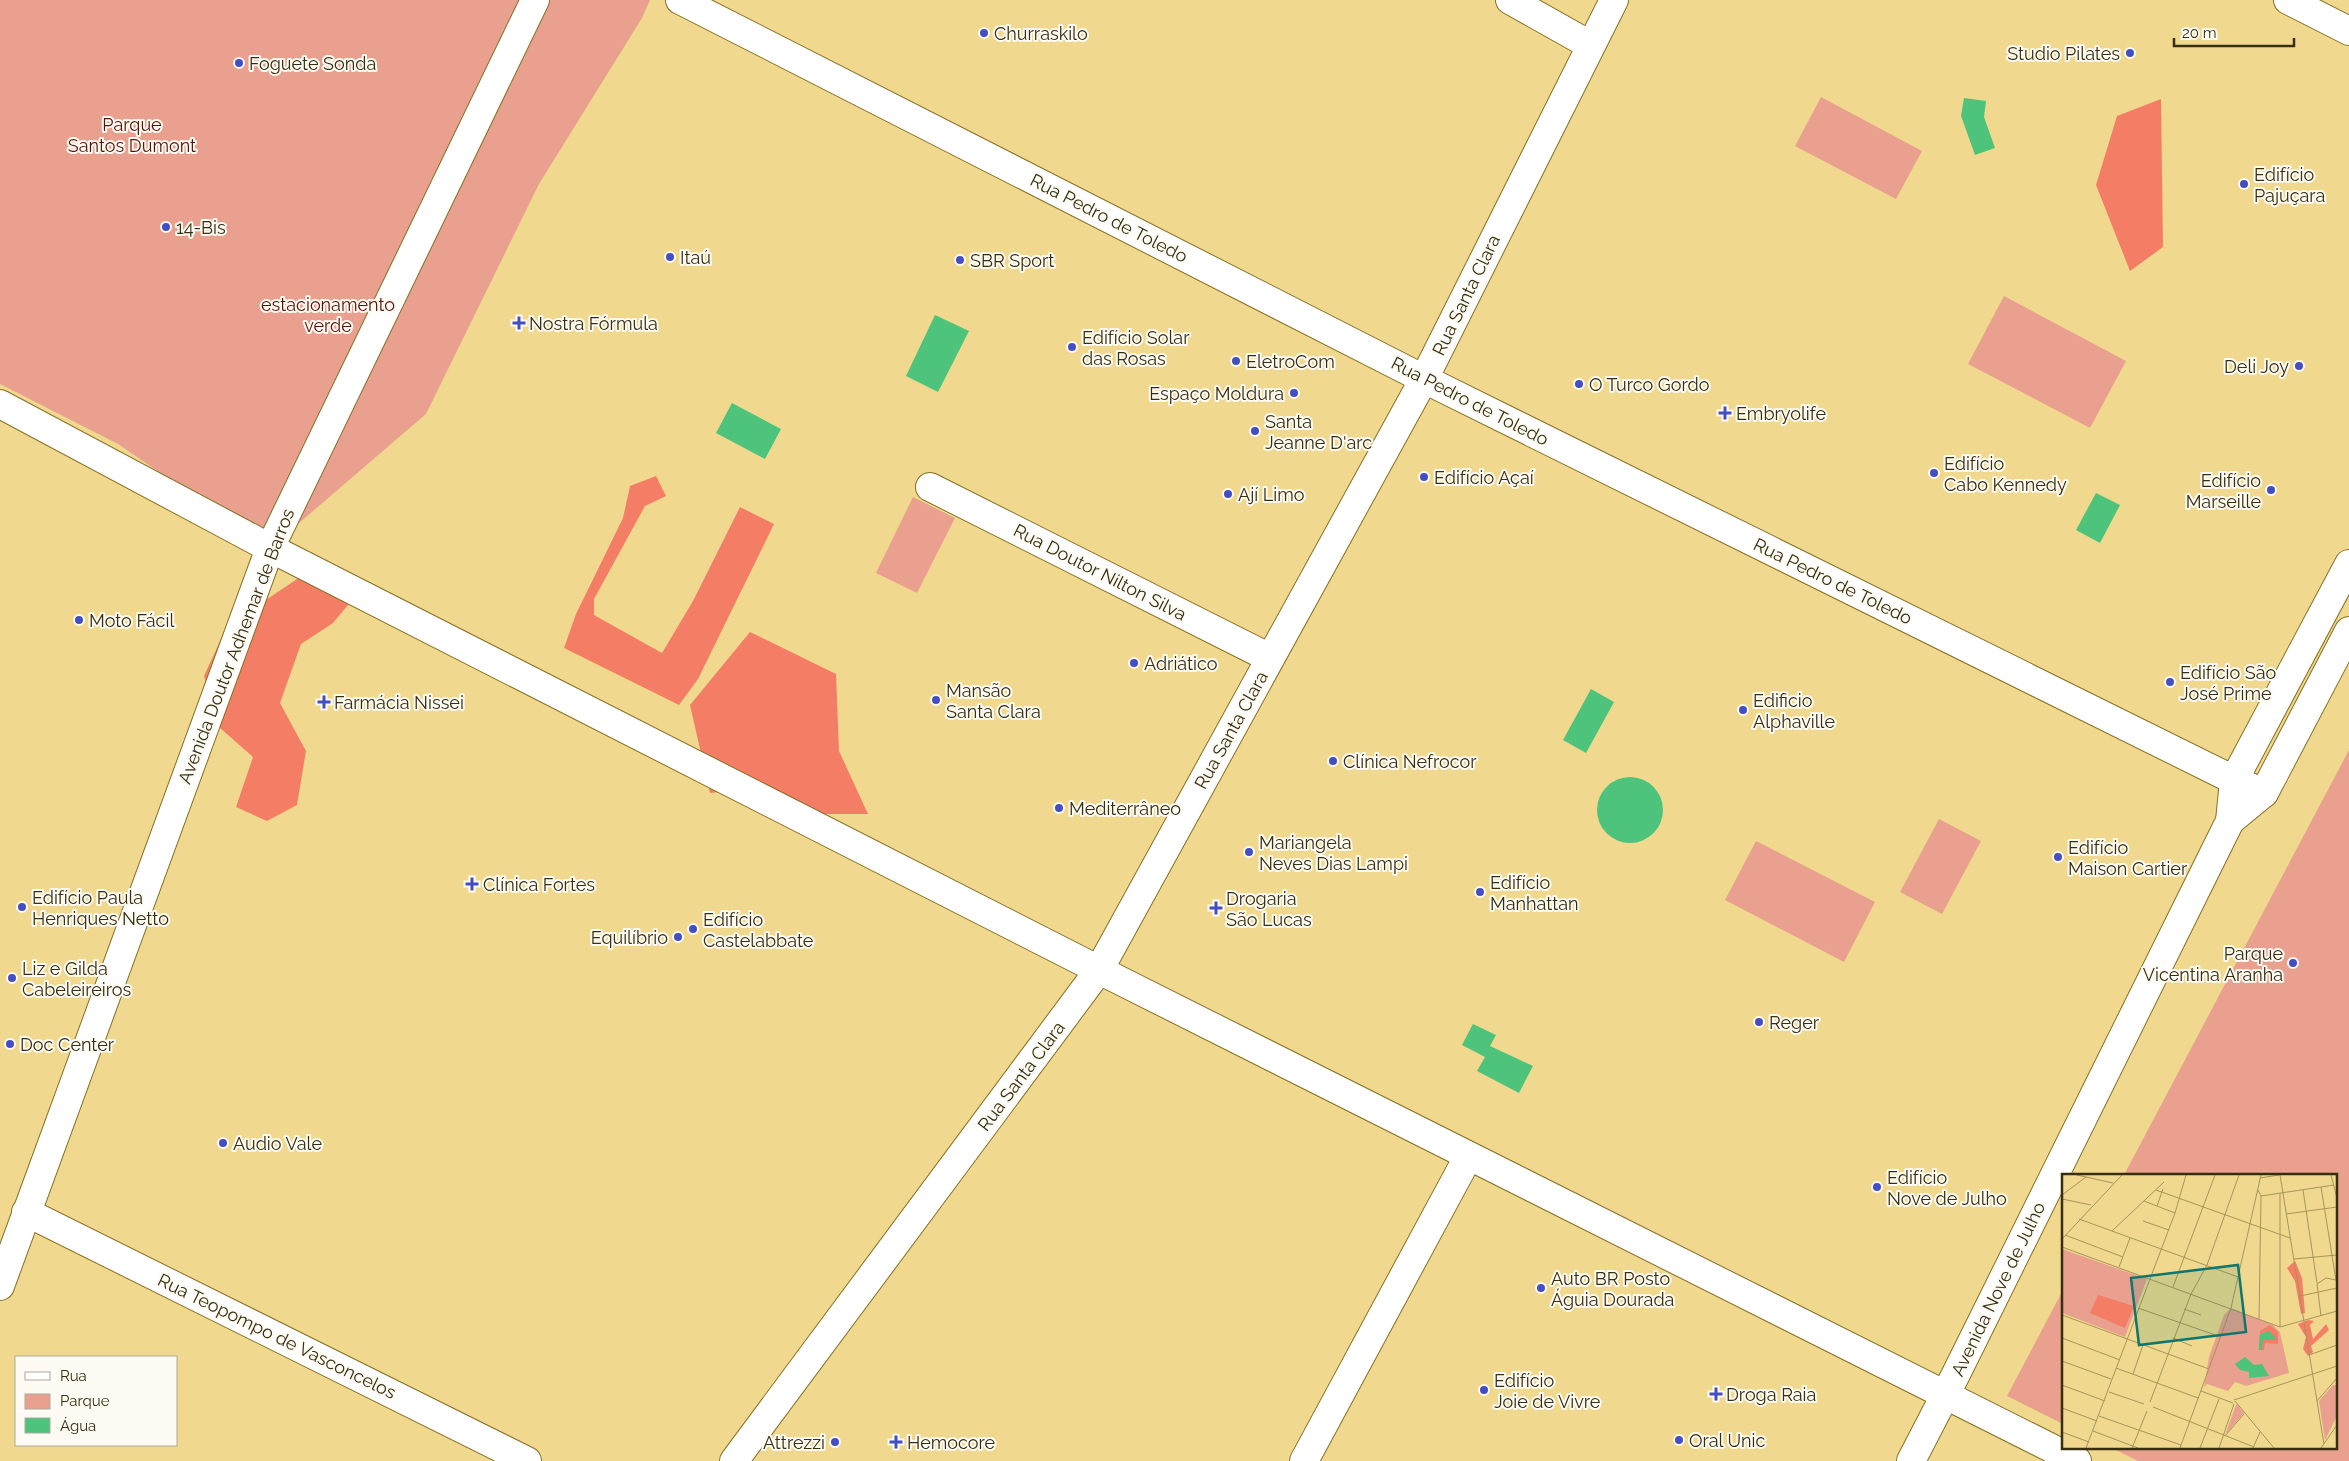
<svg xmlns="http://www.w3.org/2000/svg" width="2349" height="1461" font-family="Raleway,sans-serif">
<rect width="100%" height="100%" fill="#f0d98e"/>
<g fill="#e9a08f">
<polygon points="0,0 650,0 642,18 539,184 426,414 270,548 118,444 0,384"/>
<polygon points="1821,97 1922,151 1896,199 1795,146"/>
<polygon points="2004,296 2126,361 2090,428 1968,364"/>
<polygon points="913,497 955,518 917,593 876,573"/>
<polygon points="2349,750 2349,1461 2138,1461 2110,1447 2335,1447 2335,1175 2124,1175"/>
<polygon points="1939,819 1981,841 1942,914 1900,892"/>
<polygon points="1756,841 1875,902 1844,962 1725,900"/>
<polygon points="2063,1290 2063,1424 2007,1396"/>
</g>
<g fill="#f37e65">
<polygon points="2161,99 2163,247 2130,271 2096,185 2117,116"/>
<polygon points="656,476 666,496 645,506 594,599 594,615 662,653 693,601 740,507 774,524 698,679 679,705 564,648 576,614 623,518 630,486"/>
<polygon points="306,573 353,599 333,623 301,644 280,703 306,751 297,805 267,821 236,807 253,757 219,727 204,676 227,626"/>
<polygon points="750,632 836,674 839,751 868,814 809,814 758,788 710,793 690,705"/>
</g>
<g fill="#4ec37b">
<polygon points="1964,98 1986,101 1984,117 1995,148 1975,155 1961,116"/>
<polygon points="935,315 969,331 938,392 906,376"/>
<polygon points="732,403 781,429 765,459 716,433"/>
<polygon points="2096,493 2120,505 2100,543 2076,530"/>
<polygon points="1591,689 1614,702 1586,753 1563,740"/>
<circle cx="1630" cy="810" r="33"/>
<polygon points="1473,1024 1496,1035 1490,1046 1533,1066 1519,1093 1477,1071 1485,1057 1462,1045"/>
</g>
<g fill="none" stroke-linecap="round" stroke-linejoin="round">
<defs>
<g id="minor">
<polyline points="680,0 1424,379 2234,780 2264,793"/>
<polyline points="1510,0 1590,45"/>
<polyline points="2288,0 2349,31"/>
<polyline points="930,487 1270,658"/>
<polyline points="26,1212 527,1461"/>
<polyline points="734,1461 1099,970 1424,379 1614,0"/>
<polyline points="1304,1461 1468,1157"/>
</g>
<polyline id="tertiary" points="0,1286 270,548 535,0"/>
<g id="secondary">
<polyline points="0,404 270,548 1099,970 2077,1461"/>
<polyline points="2230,821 2264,793 2349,631"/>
<polyline points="1911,1461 1956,1374 2230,821 2234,780 2349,564"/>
</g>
</defs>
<use href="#minor" stroke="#867024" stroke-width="30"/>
<use href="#tertiary" stroke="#867024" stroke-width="30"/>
<use href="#secondary" stroke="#867024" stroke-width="30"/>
<use href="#minor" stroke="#fff" stroke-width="28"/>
<use href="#tertiary" stroke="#fff" stroke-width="28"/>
<use href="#secondary" stroke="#fff" stroke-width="28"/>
</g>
<g fill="#424ec2" stroke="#fdfbf4" stroke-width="2">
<circle cx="984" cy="33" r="5"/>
<circle cx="2130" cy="53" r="5"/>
<circle cx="239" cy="63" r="5"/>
<circle cx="2244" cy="184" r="5"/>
<circle cx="166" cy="227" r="5"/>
<circle cx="670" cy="257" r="5"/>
<circle cx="960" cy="260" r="5"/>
<path d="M516.5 315.5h5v5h5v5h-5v5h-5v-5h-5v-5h5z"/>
<circle cx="1072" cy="347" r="5"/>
<circle cx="1236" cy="361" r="5"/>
<circle cx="2299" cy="366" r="5"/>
<circle cx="1579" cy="384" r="5"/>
<circle cx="1294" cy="393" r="5"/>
<path d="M1722.5 405.5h5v5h5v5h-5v5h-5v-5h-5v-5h5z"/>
<circle cx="1255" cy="431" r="5"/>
<circle cx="1934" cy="473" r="5"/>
<circle cx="1424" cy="477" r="5"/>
<circle cx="2271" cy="490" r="5"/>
<circle cx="1228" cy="494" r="5"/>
<circle cx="79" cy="620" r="5"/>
<circle cx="1134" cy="663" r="5"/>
<circle cx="2170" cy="682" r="5"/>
<circle cx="936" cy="700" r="5"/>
<path d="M321.5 694.5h5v5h5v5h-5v5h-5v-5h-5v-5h5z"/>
<circle cx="1743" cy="710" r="5"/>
<circle cx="1333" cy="761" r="5"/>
<circle cx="1059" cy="808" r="5"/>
<circle cx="1249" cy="852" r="5"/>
<circle cx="2058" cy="857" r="5"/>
<path d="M469.5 876.5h5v5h5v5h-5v5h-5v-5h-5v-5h5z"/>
<circle cx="1480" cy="892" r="5"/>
<circle cx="22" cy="907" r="5"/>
<path d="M1213.5 900.5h5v5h5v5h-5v5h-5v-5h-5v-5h5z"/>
<circle cx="693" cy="929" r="5"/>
<circle cx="678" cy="937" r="5"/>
<circle cx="2293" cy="963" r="5"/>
<circle cx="12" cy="978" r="5"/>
<circle cx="1759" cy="1022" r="5"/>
<circle cx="10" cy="1044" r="5"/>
<circle cx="223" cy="1143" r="5"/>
<circle cx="1877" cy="1187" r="5"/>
<circle cx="1541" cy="1288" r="5"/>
<circle cx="1484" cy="1390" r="5"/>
<path d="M1713.5 1386.5h5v5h5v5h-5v5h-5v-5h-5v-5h5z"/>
<circle cx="1679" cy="1440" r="5"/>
<circle cx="835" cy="1442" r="5"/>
<path d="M893.5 1434.5h5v5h5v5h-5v5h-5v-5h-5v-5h5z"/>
</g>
<g text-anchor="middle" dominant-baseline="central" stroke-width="4" stroke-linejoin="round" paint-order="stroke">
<g font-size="18" fill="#372e0f" stroke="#fdfbf4" text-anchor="start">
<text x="994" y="33">Churraskilo</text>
<text x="2120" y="53" text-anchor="end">Studio Pilates</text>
<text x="249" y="63">Foguete Sonda</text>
<text x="2254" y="174">Edifício<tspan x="2254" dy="21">Pajuçara</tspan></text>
<text x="176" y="227">14-Bis</text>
<text x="680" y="257">Itaú</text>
<text x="970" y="260">SBR Sport</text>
<text x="529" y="323">Nostra Fórmula</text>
<text x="1082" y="337">Edifício Solar<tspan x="1082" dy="21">das Rosas</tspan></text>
<text x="1246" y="361">EletroCom</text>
<text x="2289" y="366" text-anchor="end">Deli Joy</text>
<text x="1589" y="384">O Turco Gordo</text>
<text x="1284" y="393" text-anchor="end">Espaço Moldura</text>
<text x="1736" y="413">Embryolife</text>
<text x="1265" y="421">Santa<tspan x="1265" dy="21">Jeanne D'arc</tspan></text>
<text x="1944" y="463">Edifício<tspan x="1944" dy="21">Cabo Kennedy</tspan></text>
<text x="1434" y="477">Edifício Açaí</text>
<text x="2261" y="480" text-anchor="end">Edifício<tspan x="2261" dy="21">Marseille</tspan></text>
<text x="1238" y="494">Ají Limo</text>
<text x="89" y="620">Moto Fácil</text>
<text x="1144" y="663">Adriático</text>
<text x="2180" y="672">Edifício São<tspan x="2180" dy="21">José Prime</tspan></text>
<text x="946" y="690">Mansão<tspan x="946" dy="21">Santa Clara</tspan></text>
<text x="1753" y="700">Edificio<tspan x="1753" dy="21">Alphaville</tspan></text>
<text x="334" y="702">Farmácia Nissei</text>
<text x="1343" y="761">Clínica Nefrocor</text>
<text x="1069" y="808">Mediterrâneo</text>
<text x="1259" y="842">Mariangela<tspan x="1259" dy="21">Neves Dias Lampi</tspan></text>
<text x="2068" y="847">Edifício<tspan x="2068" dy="21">Maison Cartier</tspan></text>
<text x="1490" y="882">Edifício<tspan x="1490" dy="21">Manhattan</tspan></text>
<text x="483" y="884">Clínica Fortes</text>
<text x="32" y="897">Edifício Paula<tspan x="32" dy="21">Henriques Netto</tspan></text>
<text x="1226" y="898">Drogaria<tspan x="1226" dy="21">São Lucas</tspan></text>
<text x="703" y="919">Edifício<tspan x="703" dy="21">Castelabbate</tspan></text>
<text x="668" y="937" text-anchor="end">Equilíbrio</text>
<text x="2283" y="953" text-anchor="end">Parque<tspan x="2283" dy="21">Vicentina Aranha</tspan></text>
<text x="22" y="968">Liz e Gilda<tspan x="22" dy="21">Cabeleireiros</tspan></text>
<text x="1769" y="1022">Reger</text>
<text x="20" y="1044">Doc Center</text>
<text x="233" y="1143">Audio Vale</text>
<text x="1887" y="1177">Edifício<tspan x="1887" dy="21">Nove de Julho</tspan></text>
<text x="1551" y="1278">Auto BR Posto<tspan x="1551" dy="21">Águia Dourada</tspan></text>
<text x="1494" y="1380">Edifício<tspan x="1494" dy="21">Joie de Vivre</tspan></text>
<text x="1726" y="1394">Droga Raia</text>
<text x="1689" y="1440">Oral Unic</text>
<text x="825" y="1442" text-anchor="end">Attrezzi</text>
<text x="907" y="1442">Hemocore</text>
</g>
<g font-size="18" fill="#5c1304" stroke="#fdfbf4">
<text x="132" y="124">Parque<tspan x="132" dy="21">Santos Dumont</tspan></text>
<text x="328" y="304">estacionamento<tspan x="328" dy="21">verde</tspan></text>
</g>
<g font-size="18" fill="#372e0f" stroke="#fdfbf4">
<text transform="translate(1109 218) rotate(27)">Rua Pedro de Toledo</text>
<text transform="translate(1466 295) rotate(-64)">Rua Santa Clara</text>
<text transform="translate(1470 401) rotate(27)">Rua Pedro de Toledo</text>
<text transform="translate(1100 572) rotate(27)">Rua Doutor Nilton Silva</text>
<text transform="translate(1833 581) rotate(26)">Rua Pedro de Toledo</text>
<text transform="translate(236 646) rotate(-69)">Avenida Doutor Adhemar de Barros</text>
<text transform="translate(1231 730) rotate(-61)">Rua Santa Clara</text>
<text transform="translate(1021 1076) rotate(-53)">Rua Santa Clara</text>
<text transform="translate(1998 1289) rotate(-64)">Avenida Nove de Julho</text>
<text transform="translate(277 1336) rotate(26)">Rua Teopompo de Vasconcelos</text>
</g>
</g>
<g transform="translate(2062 1174)">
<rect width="275" height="275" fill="#f0d98e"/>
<path d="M0 75 85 105 63 163 0 139ZM169 134 211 151 218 158 227 199 184 212 173 208 166 217 145 210 142 213 147 183 162 141ZM271 211H275V242L263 266 257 227ZM175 230 182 239 163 261 174 231Z" fill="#e9a08f"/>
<path d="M233 87 240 104 243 139 239 140 233 107 225 94ZM36 121 72 132 63 154 28 139ZM246 146 252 147 248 151 251 165 264 150 267 156 249 172 251 178 246 182 241 175 244 163 236 150ZM208 151 216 158V170L203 169 202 176H197L198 157Z" fill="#f37e65"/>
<path d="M207 157 215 166H201L200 175 197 176 198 160ZM183 183 192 191 200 190 207 202 187 204V198L178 196 173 190Z" fill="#4ec37b"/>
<path fill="none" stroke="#a6955b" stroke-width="1" d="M15 1 51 9M218 1 262 270M269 1 275 24M198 4 217 1M259 13 274 106M94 16 228 64M196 16 199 22 197 145M241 16 255 109M218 19V153M0 21 24 3M199 22 272 11M0 25 29 31M82 27 113 39M95 32 101 15M224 40 275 33M17 45 176 103M81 47 107 56M50 57 102 8M3 61 61 83M0 65 60 1M0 73 218 153 275 137M232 85 275 81M57 93 68 64M111 113 153 1M238 122 275 114M76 134 159 163M122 135 139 141M0 141 147 195M259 142 255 110 264 104 274 106M0 164 58 186M111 164 130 172M247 181 275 171M0 187 49 205M54 194 136 224M71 200 81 171M0 211 43 227M139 217 171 229M47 218 82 230M172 226 275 192M173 227 212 274M255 227 275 204M88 228 129 120 145 91 177 1M91 233 192 273M0 234 35 247M37 242 119 271M31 257 76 274M0 258 27 268M163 262 182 240M24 274 113 39 124 1M70 274 85 237M118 274 169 134 199 1M138 274 157 225M157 274 172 230M191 274 198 258M259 274 275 251"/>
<path fill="#0f766e" fill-opacity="0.15" stroke="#0f766e" stroke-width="2.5" d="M176 91 184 158 77 171 69 104Z"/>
<rect width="275" height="275" fill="none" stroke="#372e0f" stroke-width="2.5"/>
</g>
<rect x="15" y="1356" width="162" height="90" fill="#fdfbf4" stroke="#aea998"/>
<rect x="25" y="1372" width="25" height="8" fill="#ffffff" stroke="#aea998"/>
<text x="60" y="1381" font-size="15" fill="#372e0f">Rua</text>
<rect x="25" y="1394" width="25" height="15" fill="#e9a08f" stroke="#aea998"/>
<text x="60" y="1406" font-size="15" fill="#372e0f">Parque</text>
<rect x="25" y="1418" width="25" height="15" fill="#4ec37b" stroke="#aea998"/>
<text x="60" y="1431" font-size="15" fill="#372e0f">Água</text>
<path d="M2174 38v8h120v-8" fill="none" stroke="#372e0f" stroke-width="2.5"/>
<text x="2182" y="38" font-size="15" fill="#372e0f" stroke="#fdfbf4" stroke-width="4" paint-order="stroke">20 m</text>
</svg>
